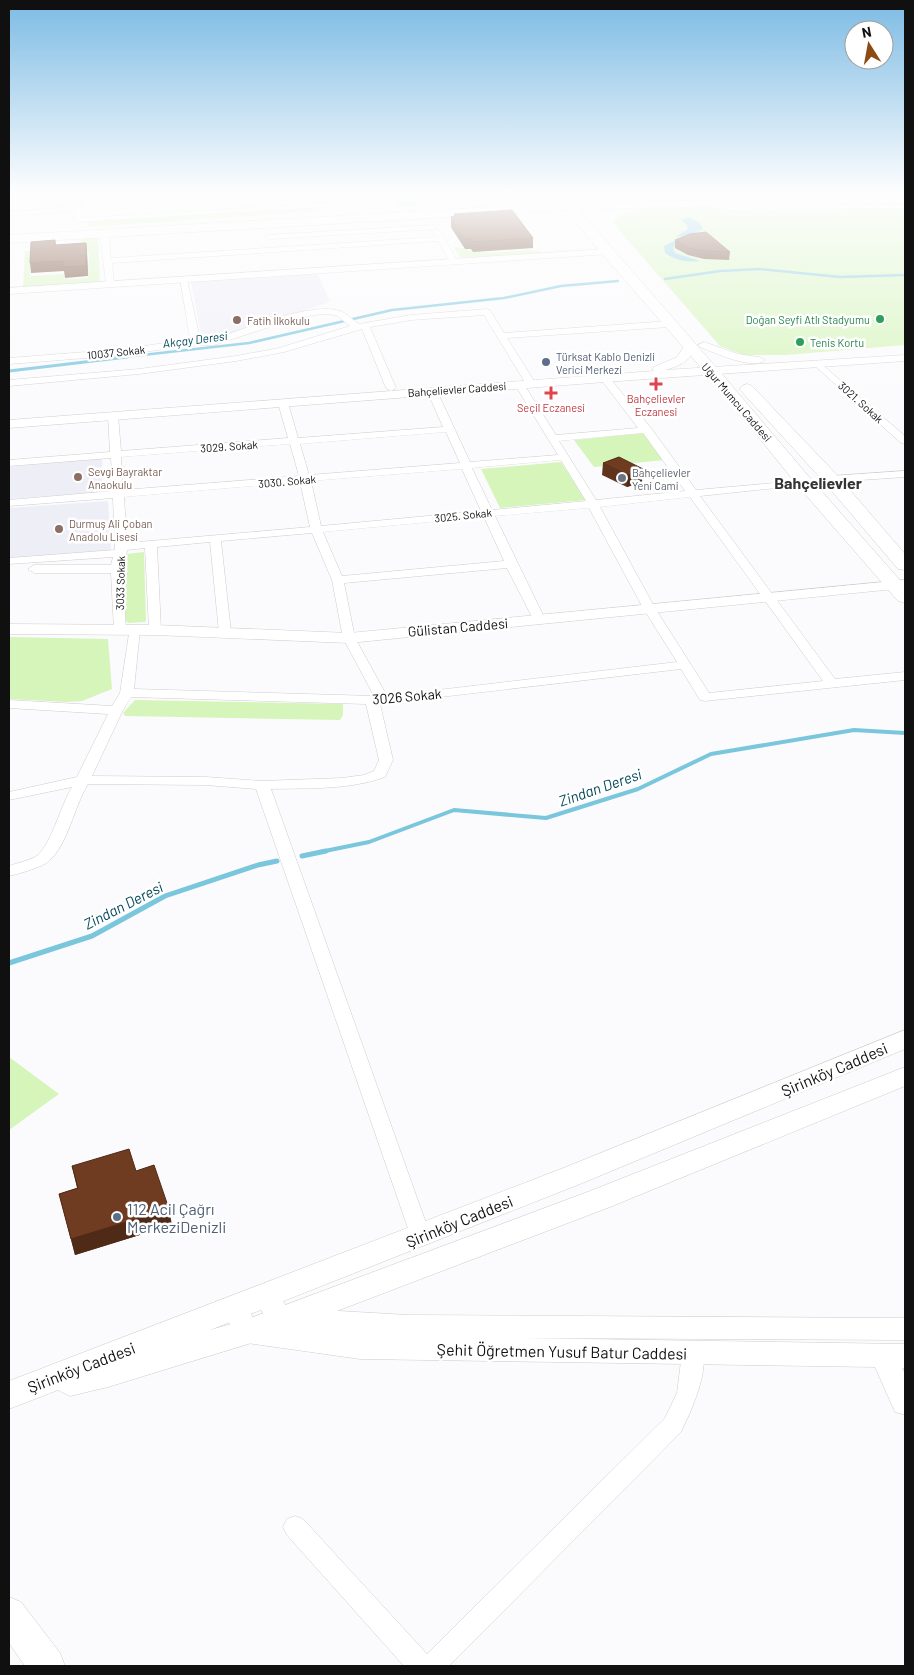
<svg xmlns="http://www.w3.org/2000/svg" width="914" height="1675" font-family="Barlow,sans-serif">
<rect width="100%" height="100%" fill="#fbfbfd"/>
<g fill="#eeeef7">
<polygon points="317,273 330,302 219,338 202,338 191,282"/>
<polygon points="102,458 102,492 9,499 9,467"/>
<polygon points="108,501 111,550 9,558 9,508"/>
</g>
<g fill="#d6f5bb">
<polygon points="296,191 314,192 226,199 221,198 224,196"/>
<polygon points="385,191 409,191 418,206 394,206"/>
<polygon points="321,206 324,211 88,227 87,221"/>
<path d="M711 207 737 211 905 208V345L786 355H744L720 346 612 222C635 201 681 207 711 207Z"/>
<polygon points="98,238 100,282 23,287 25,251 30,251 30,276 64,274 64,279 88,278 89,252 66,253 83,239"/>
<path d="M454 247C465 247 470 251 481 252 502 255 524 246 545 253L460 258Z"/>
<polygon points="644,433 665,460 594,467 574,440"/>
<polygon points="561,462 586,500 500,508 481,469"/>
<polygon points="144,552 146,620 145,622 128,623 125,620 126,554"/>
<polygon points="9,637 108,639 112,689 82,701 67,702 9,699"/>
<polygon points="135,700 343,704 343,715 340,720 125,716 123,713"/>
<polygon points="9,1057 59,1094 9,1130"/>
</g>
<g fill="#7ac6dd">
<polygon points="689,217 700,223 703,229 692,235 675,237 688,229 687,225 681,220"/>
<path d="M676 240V244L673 248 675 253 700 261C687 262 676 261 665 253L664 246Z"/>
</g>
<g fill="none" stroke-linecap="round" stroke-linejoin="round">
<g stroke="#7ac6dd" stroke-width="2.5">
<polyline points="665,279 720,271 760,269 840,277 905,275"/>
<polyline points="116,358 249,343 392,310 504,298 561,286 618,281"/>
</g>
<polyline stroke="#7ac6dd" stroke-width="3" points="9,371 127,357"/>
<polyline stroke="#7ac6dd" stroke-width="4" points="320,852 369,842 454,810 546,818 638,789 711,754 854,730 905,733"/>
<g stroke="#7ac6dd" stroke-width="5">
<polyline points="302,856 326,851"/>
<polyline points="9,963 92,936 165,896 258,865 277,861"/>
</g>
<defs>
<g id="minor">
<polygon points="9,191 24,191 9,194"/>
<polygon points="72,191 79,191 82,218 326,203 330,205 326,207 78,222 74,220 74,211 9,216 9,212 73,207"/>
<polygon points="212,191 216,193 287,191 283,193 214,197 211,195 142,199 138,197 142,195"/>
<polygon points="416,191 422,191 433,209 432,211 426,211"/>
<polygon points="617,191 625,191 634,199 627,201"/>
<polygon points="806,191 814,191 819,195 812,197"/>
<polygon points="320,193 324,195 323,197 281,199 277,197 281,195"/>
<polygon points="698,201 729,206 905,204 905,208 729,210 698,205"/>
<polygon points="433,225 436,225 436,229 270,239 266,237 270,235"/>
<polygon points="433,229 440,231 458,262 457,264 451,264 438,241 112,263 114,284 110,286 106,284 100,233 104,231 108,233 111,258 436,237 432,231"/>
<path d="M180 278 187 280 200 339H213C242 330 312 301 340 311 346 313 353 320 359 324L411 315 487 309 490 310 504 333 669 321 673 324 669 327 507 338 536 384 531 387 526 384 484 315 411 320 370 327 396 388 391 391 386 388 362 329 284 352 236 361 139 374 9 386V380L139 369 236 356 279 348 350 326 336 315 322 314 300 317 214 345H190L125 355 9 364V358L125 349 190 339Z"/>
<polygon points="818,361 905,436 905,444 901,443 815,366 813,364"/>
<path d="M605 375 608 376 651 428 696 490 808 480 809 482 804 485 700 496 835 679 905 672V680L705 701 700 700 681 669 380 704 393 760 385 777C349 790 309 788 271 789L431 1237 428 1243 421 1245 414 1243 411 1237 256 789 206 785 88 784C74 807 68 844 49 861 43 867 18 874 9 876V866C17 863 32 860 38 855 52 842 61 805 72 787L9 800V792L77 777 108 714 9 708V700L112 706 120 693 130 627H138L140 630 134 689 374 696 343 638 332 580 312 533 221 541 231 632 225 636 219 632 210 542 157 547 161 630 155 634 149 630 145 548 127 550 123 576 126 630 120 634 114 630 111 573H34L28 569 34 565H111L113 557 9 564V558L115 550 113 498 9 506V500L113 491 111 458 9 466V460L110 452 108 416 113 413 118 416 121 451 288 438 278 403 283 400 288 403 298 438 443 427 427 391 432 388 437 391 470 462 558 455 515 385 517 383H523L556 435 638 428 600 378ZM446 432 460 463 309 475 300 444ZM643 433 685 491 596 500 559 441ZM290 444 299 476 123 490 121 457ZM561 460 586 501 492 510 472 468ZM462 469 481 511 321 526 311 481ZM300 482 310 527 127 543 124 497ZM690 497 823 681 709 693 655 608 600 507ZM589 508 643 608 677 662 387 696 355 638 344 583 507 568 533 619 535 622H543L545 619 495 516ZM484 517 504 561 342 576 323 532ZM131 697 366 704 379 760 374 771 364 775 342 778 262 781 206 777 92 776 123 710Z"/>
<polygon points="905,471 905,477 831,482 826,479 831,476"/>
<path d="M693 1344 701 1346C711 1369 691 1411 681 1432L449 1666H404L287 1535 283 1527 287 1519 295 1516 303 1519 427 1654 665 1418 677 1393 682 1353 685 1346Z"/>
</g>
<g id="tertiary">
<polygon points="379,191 387,191 396,206 409,210 404,213 390,210"/>
<polygon points="884,191 894,191 898,195 897,197 891,197"/>
<polygon points="607,249 612,252 610,254 9,294 9,288"/>
<path d="M704 342 738 354 759 357 765 360C754 371 713 352 700 347L698 345Z"/>
<path d="M689 344 695 347C690 362 679 366 665 370L905 355V361L605 382 9 428V420L654 371 652 369 654 367 677 357 685 345Z"/>
<polygon points="905,580 905,588 349,643 155,635 9,634 9,624 155,625 349,633"/>
<polygon points="266,1284 275,1287 287,1308 408,1315 905,1318 905,1340 520,1338 905,1344 905,1368 902,1368 905,1374 905,1415 895,1412 875,1367 360,1359 247,1343 238,1340 221,1307 225,1299 234,1296 243,1299 255,1322 268,1323 253,1295 257,1287"/>
</g>
<g id="secondary">
<polygon points="905,1030 905,1049 580,1184 210,1330 245,1320 590,1191 905,1067 905,1086 610,1207 258,1341 108,1387 70,1396 58,1390 9,1409 9,1381 561,1169"/>
<polygon points="9,1597 21,1602 60,1653 65,1666 25,1666 9,1643"/>
</g>
<g id="primary">
<polygon points="563,195 567,196 573,203 905,197 905,203 578,209 728,381 810,478 905,586 905,603 898,601 798,486 718,387 603,255 566,210 9,243 9,235 561,203 557,198"/>
<polygon points="747,384 752,386 837,475 905,554 905,570 898,569 825,483 742,392 739,389 742,386"/>
</g>
</defs>
<use href="#minor" stroke="#cdcdce" stroke-width="1"/>
<use href="#tertiary" stroke="#cdcdce" stroke-width="1"/>
<use href="#secondary" stroke="#cdcdce" stroke-width="1"/>
<use href="#primary" stroke="#cdcdce" stroke-width="1"/>
<use href="#minor" fill="#fff" fill-rule="evenodd"/>
<use href="#tertiary" fill="#fff" fill-rule="evenodd"/>
<use href="#secondary" fill="#fff" fill-rule="evenodd"/>
<use href="#primary" fill="#fff" fill-rule="evenodd"/>
</g>
<g fill="#60341c">
<polygon points="454,214 533,238 533,248 473,252 471,249 465,249 452,229 451,227 451,217 454,217"/>
<polygon points="55,240 56,245 86,243 87,253 88,276 65,278 64,271 31,273 30,263"/>
<polygon points="675,240 730,252 729,260 704,259 688,255 675,248"/>
<polygon points="603,463 642,482 627,487 602,475"/>
<polygon points="72,1166 136,1171 172,1225 75,1255 59,1194 77,1188"/>
</g>
<g fill="#4e2a17">
<polygon points="86,243 87,253 88,276 86,266"/>
<polygon points="643,469 642,482 627,487 628,475"/>
<polygon points="169,1209 172,1225 75,1255 71,1239"/>
</g>
<g fill="#703c21" stroke="#4e2a17">
<polygon points="512,210 533,238 473,242 471,239 465,239 452,220 451,217 456,216 454,214"/>
<polygon points="706,232 730,252 705,251 689,248 675,240 690,234"/>
<polygon points="55,240 55,245 86,243 86,266 63,267 63,261 30,263 31,242"/>
<polygon points="619,457 643,469 628,475 603,463"/>
<polygon points="129,1149 136,1171 154,1165 169,1209 71,1239 59,1194 78,1188 72,1166"/>
</g>
<linearGradient id="sky" x2="0" y2="1"><stop stop-color="#7cbbe4"/><stop offset="0.45" stop-color="#fdfdfe"/><stop offset="1" stop-color="#fdfdfe" stop-opacity="0"/></linearGradient>
<rect width="914" height="425" fill="url(#sky)"/>
<g fill="#2e9e5b" stroke="#fff" stroke-width="2">
<circle cx="880" cy="319" r="5"/>
<circle cx="800" cy="342" r="5"/>
</g>
<g fill="#8d6e63" stroke="#fff" stroke-width="2">
<circle cx="237" cy="320" r="5"/>
<circle cx="78" cy="477" r="5"/>
<circle cx="59" cy="529" r="5"/>
</g>
<g fill="#5c6f8a" stroke="#fff" stroke-width="2">
<circle cx="546" cy="362" r="5"/>
<circle cx="117" cy="1217" r="5"/>
</g>
<g fill="#e0444e" stroke="#fff" stroke-width="2">
<path d="M653.5 376.5h5v5h5v5h-5v5h-5v-5h-5v-5h5z"/>
<path d="M548.5 385.5h5v5h5v5h-5v5h-5v-5h-5v-5h5z"/>
</g>
<circle fill="#6b7280" stroke="#fff" stroke-width="2" cx="622" cy="478" r="5"/>
<g text-anchor="middle" dominant-baseline="central" stroke-width="5" stroke-linejoin="round" paint-order="stroke">
<g font-size="11" fill="#27864d" stroke="#fff" text-anchor="end">
<text x="870" y="319">Doğan Seyfi Atlı Stadyumu</text>
<text x="810" y="342" text-anchor="start">Tenis Kortu</text>
</g>
<g font-size="11" fill="#785e54" stroke="#fff" text-anchor="start">
<text x="247" y="320">Fatih İlkokulu</text>
<text x="88" y="471">Sevgi Bayraktar<tspan x="88" dy="13">Anaokulu</tspan></text>
<text x="69" y="523">Durmuş Ali Çoban<tspan x="69" dy="13">Anadolu Lisesi</tspan></text>
</g>
<g font-size="11" fill="#101011" stroke="#fff">
<text transform="translate(116 352) rotate(-6)">10037 Sokak</text>
<text transform="translate(457 389) rotate(-4)">Bahçelievler Caddesi</text>
<text transform="translate(737 402) rotate(49)">Uğur Mumcu Caddesi</text>
<text transform="translate(861 402) rotate(42)">3021. Sokak</text>
<text transform="translate(229 446) rotate(-4)">3029. Sokak</text>
<text transform="translate(287 481) rotate(-5)">3030. Sokak</text>
<text transform="translate(463 515) rotate(-6)">3025. Sokak</text>
<text transform="translate(120 583) rotate(-89)">3033 Sokak</text>
</g>
<g font-size="11" fill="#4e5e75" stroke="#fff" text-anchor="start">
<text x="556" y="356">Türksat Kablo Denizli<tspan x="556" dy="13">Verici Merkezi</tspan></text>
</g>
<g font-size="11" fill="#be3a42" stroke="#fff">
<text x="656" y="398">Bahçelievler<tspan x="656" dy="13">Eczanesi</tspan></text>
<text x="551" y="407">Seçil Eczanesi</text>
</g>
<g font-size="11" fill="#5b616d" stroke="#fff" text-anchor="start">
<text x="632" y="472">Bahçelievler<tspan x="632" dy="13">Yeni Cami</tspan></text>
</g>
<g font-size="12" font-style="italic" fill="#02495a" stroke="#fff">
<text transform="translate(195 339) rotate(-7)">Akçay Deresi</text>
</g>
<g font-size="14" fill="#101011" stroke="#fff">
<text transform="translate(458 627) rotate(-5)">Gülistan Caddesi</text>
<text transform="translate(407 696) rotate(-5)">3026 Sokak</text>
</g>
<g font-size="15" font-style="italic" fill="#02495a" stroke="#fff">
<text transform="translate(600 787) rotate(-19)">Zindan Deresi</text>
<text transform="translate(123 905) rotate(-27)">Zindan Deresi</text>
</g>
<g font-size="16" font-weight="bold" fill="#343435" stroke="#fff">
<text x="818" y="482">Bahçelievler</text>
</g>
<g font-size="16" fill="#101011" stroke="#fff">
<text transform="translate(834 1069) rotate(-23)">Şirinköy Caddesi</text>
<text transform="translate(459 1221) rotate(-22)">Şirinköy Caddesi</text>
<text transform="translate(562 1351) rotate(1)">Şehit Öğretmen Yusuf Batur Caddesi</text>
<text transform="translate(81 1367) rotate(-21)">Şirinköy Caddesi</text>
</g>
<g font-size="16" fill="#4e5e75" stroke="#fff" text-anchor="start">
<text x="127" y="1208">112 Acil Çağrı<tspan x="127" dy="18">MerkeziDenizli</tspan></text>
</g>
</g>
<rect width="914" height="1675" fill="none" stroke="#101011" stroke-width="20"/>
<g transform="translate(869 45) rotate(349)"><circle r="24" fill="#ffffff" stroke="#9f9fa0"/>
<path d="M0-4L9 19L0 12L-9 19Z" fill="#8b4b12"/>
<text y="-8" font-size="14" font-weight="bold" text-anchor="middle" fill="#101011">N</text>
</g>
</svg>
